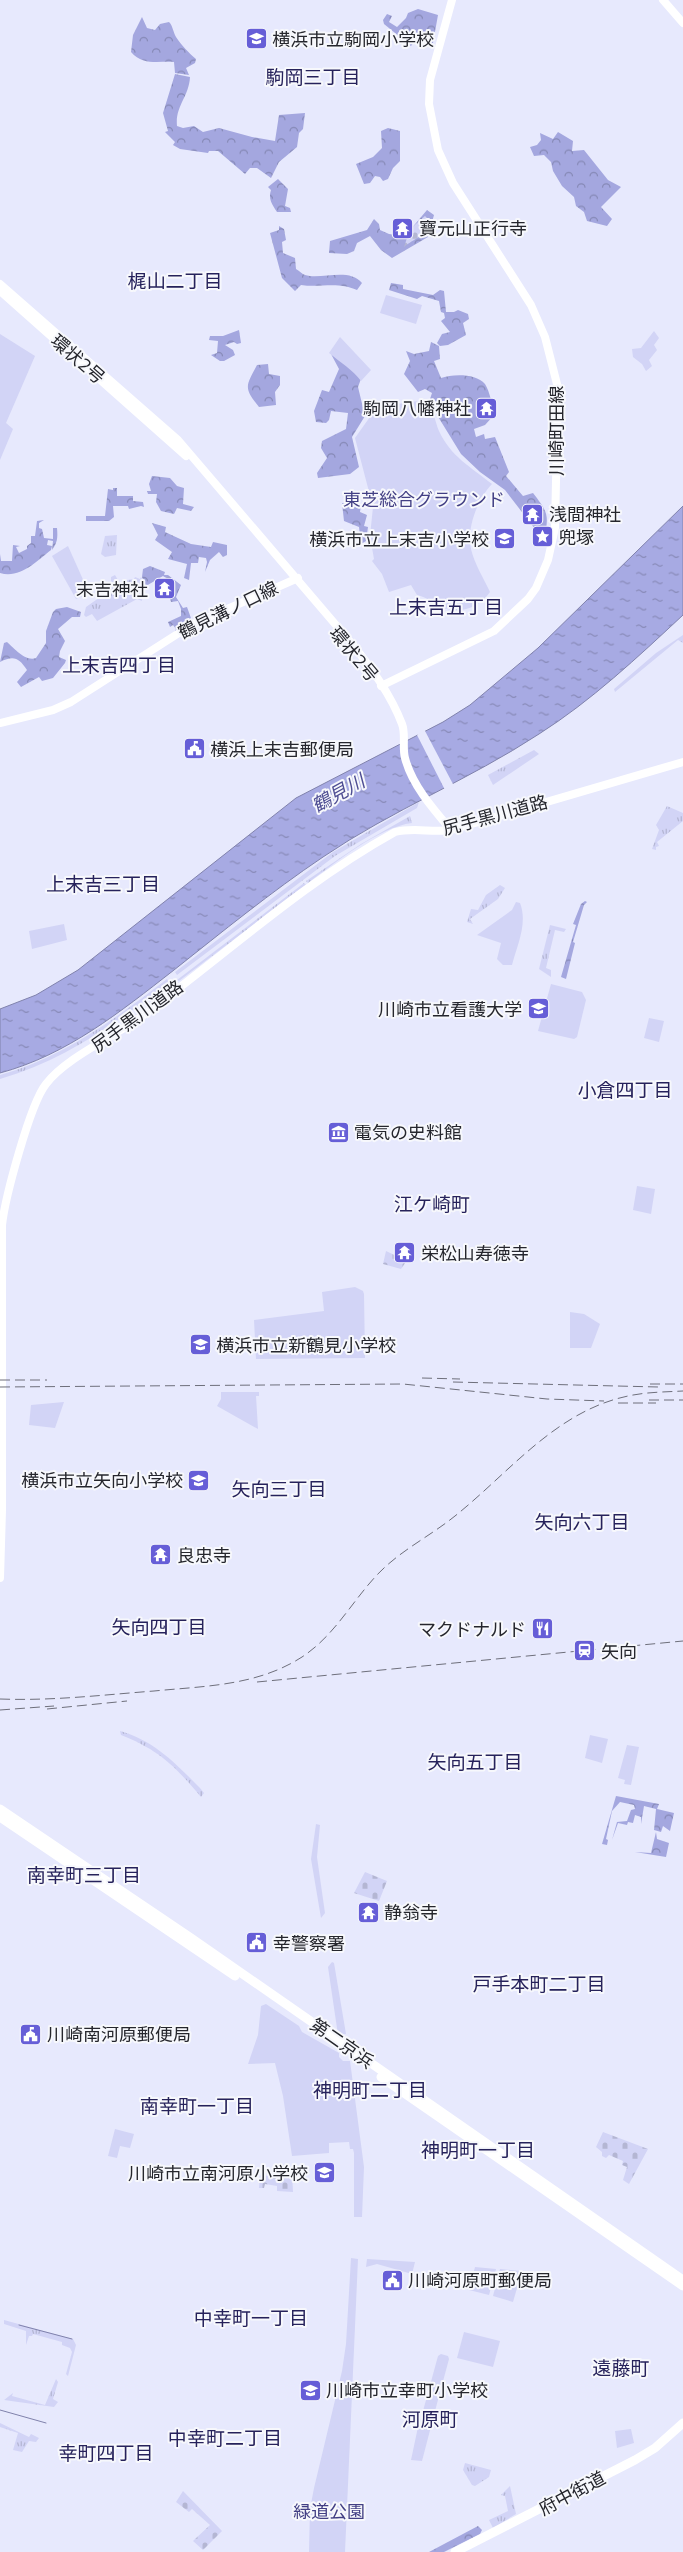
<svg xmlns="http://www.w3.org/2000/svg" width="683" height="2552" font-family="Mulish,'Noto Sans JP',sans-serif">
<defs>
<pattern id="grass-tufts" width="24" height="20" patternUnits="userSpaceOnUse" patternTransform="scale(1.25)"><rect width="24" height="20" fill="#d2d4f6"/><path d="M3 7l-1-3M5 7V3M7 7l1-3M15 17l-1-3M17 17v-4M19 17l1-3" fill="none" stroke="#b4b6d3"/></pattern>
<pattern id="forest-crowns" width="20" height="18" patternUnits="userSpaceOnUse" patternTransform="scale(1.25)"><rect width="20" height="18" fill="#a4a7df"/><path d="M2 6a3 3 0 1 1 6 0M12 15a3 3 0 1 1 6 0" fill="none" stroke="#8588b5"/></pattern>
<pattern id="cemetery-stones" width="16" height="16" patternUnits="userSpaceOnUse" patternTransform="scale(1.25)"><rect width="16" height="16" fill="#d2d4f6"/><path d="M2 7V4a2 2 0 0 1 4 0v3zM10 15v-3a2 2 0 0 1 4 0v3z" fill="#b4b6d3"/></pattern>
<pattern id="water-ripples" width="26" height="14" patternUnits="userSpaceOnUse" patternTransform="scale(1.25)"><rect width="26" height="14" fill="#a7aae3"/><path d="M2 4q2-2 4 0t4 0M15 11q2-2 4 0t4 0" fill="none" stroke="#888ab8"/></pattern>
</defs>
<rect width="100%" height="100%" fill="#e7e9fd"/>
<g fill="url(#grass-tufts)">
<polygon points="117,535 116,555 105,557 101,554 105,536"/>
<polygon points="115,575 121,585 127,580 134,579 135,577 140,579 141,577 145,586 141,594 142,601 137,599 97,621 92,614 86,617 84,615 86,607 106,593 107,587 114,583 111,581 111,577"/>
<polygon points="683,635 683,643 678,640 615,692 614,689 656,653"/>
<polygon points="534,750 539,754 493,785 488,775"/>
<polygon points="419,802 417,808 335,856 177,975 175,972 333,852"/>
<polygon points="667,806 683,813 683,821 657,842 659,846 656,847 656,850 652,849 659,830 656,825"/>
<path d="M410 816 412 823C379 827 335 863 308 883L306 881 361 844Z"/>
<polygon points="304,883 306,885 179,981 177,980"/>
<polygon points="500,885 505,888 498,899 470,919 473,924 467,922 471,909 478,910 486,895"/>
<polygon points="550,925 566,929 564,932 555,930 546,968 551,970 551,977 539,969"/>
<path d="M167 979 169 982C117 1023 65 1060 0 1079V1075C64 1057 115 1019 167 979Z"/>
<path d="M120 1731C155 1741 176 1764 200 1788L204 1793 201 1797C175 1766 159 1750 121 1735Z"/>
<polygon points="4,2320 73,2339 76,2345 68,2376 66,2374 72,2352 70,2348 62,2345 62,2342 33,2334 32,2336 29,2336 26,2345 26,2331 4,2324"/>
<polygon points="56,2379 58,2382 53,2399 58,2402 54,2407 4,2400 13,2393 12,2396 45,2405"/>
<polygon points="0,2423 29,2437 31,2434 39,2438 36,2442 29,2441 22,2452 13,2450 18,2433 0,2427"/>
<polygon points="465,2463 491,2470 489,2477 475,2486 472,2485 463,2470"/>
<polygon points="510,2486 516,2514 493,2528 489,2520 508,2511 505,2496 501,2495"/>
</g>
<g fill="url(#forest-crowns)">
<polygon points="418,9 438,15 433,43 428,43 419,35 411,46 407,43 412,36 405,31 400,37 384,24 383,20 387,14 392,16 389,22 397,27 406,18 408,13"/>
<path d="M142 17 147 28 155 30 160 24 169 22C173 26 173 32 176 37 182 46 188 52 196 59L195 63 186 68 189 75 175 73 174 62C158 61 143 66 131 52L133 35Z"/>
<path d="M175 74 190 77C189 97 175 106 177 126L183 128 194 126 203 132 219 128 252 137 275 141 279 115 305 113 303 129 299 133 297 147 279 162 271 178 257 168H250L245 174 218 151H209L208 153 180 149 173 145 175 142 165 132 168 131 163 113Z"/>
<polygon points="388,128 400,131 400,161 393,168 388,179 383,181 380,177 375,176 370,183 364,184 356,164 373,157 382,148 381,131"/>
<polygon points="558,132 573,141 572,151 584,150 608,180 621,187 601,207 612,219 607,226 587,221 584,212 576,206 574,197 562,186 553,171 551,162 544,155 534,156 530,147 537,145 541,140 540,133 553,139"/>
<path d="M278 179 288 189 285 206 290 208 291 212H277C272 204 268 199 271 190L268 187Z"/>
<polygon points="427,210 434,215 428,237 392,258 381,250 370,236 357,243 354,251 347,254 329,253 330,241 367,230 374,219 379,224 380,230 389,234 405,236"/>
<path d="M279 226 284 229 286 240 282 242 283 253 295 258 296 269C300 271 302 274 305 275 321 280 349 267 362 283L357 290C337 281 321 288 301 285L295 291 282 278 270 233 279 230Z"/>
<polygon points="391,283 403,285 403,289 433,295 440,290 444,291 446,312 454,312 458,310 468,314 469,319 463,323 466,335 448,345 440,346 437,343 442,334 450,332 441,321 445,318 444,313 441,312 439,301 422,296 417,299 389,290"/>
<polygon points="239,330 241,343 237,344 234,342 225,345 233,350 235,355 224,361 220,361 211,355 217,353 218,341 209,340 210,336 223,336"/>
<path d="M431 342 439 346 440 359 434 361 441 378C452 374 476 373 485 384 490 392 492 405 495 414L485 425 474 429 476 437 484 434 485 439 495 437 509 472 506 476 523 496 533 493C551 516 547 515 545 542L505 490 480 472 461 454 429 402 432 393 425 389 418 392 404 374 410 361 406 351 414 354 429 351Z"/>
<polygon points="331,354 362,376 358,387 365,416 352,437 359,467 350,474 318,478 317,473 327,458 321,448 322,441 346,429 348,413 331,411 329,420 326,423 316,422 314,411 322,390 329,392 339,369"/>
<path d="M268 364 269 374 280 376V385L275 392 276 405 259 407C243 387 246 386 257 365Z"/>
<polygon points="152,476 170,478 177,486 184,488 183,504 194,507 191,511 177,508 174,514 161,511 156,502 157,494 148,494 147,491 151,491 149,484"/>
<polygon points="113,488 117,488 117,496 133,496 133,501 143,502 144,507 141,506 129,509 128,506 113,506 114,517 109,521 86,521 86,516 105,516 108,489 113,490"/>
<polygon points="342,503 361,504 360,512 367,515 364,526 368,527 366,541 361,544 359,527 344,521"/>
<path d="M44 520 39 523V528L42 529 44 538 53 539V528H57C58 539 57 543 52 550L53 541 48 540 47 545 52 546 51 550C37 561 20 579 0 573V554L1 561H12L13 545 20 546 16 547 19 553 27 549V546L31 543V536H35L37 521Z"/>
<polygon points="152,523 166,527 165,532 191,544 211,547 213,542 227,545 227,555 223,557 219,552 210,560 205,572 207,562 206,558 199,557 198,563 191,563 189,580 184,578 187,564 168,559 172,552 155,540 158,535"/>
<polygon points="150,566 165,572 164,575 168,575 181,585 176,597 183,608 187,607 192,621 174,633 176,629 173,625 170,627 168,622 181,616 181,609 178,601 171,602 170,598 166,598 173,593 171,583 165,581 166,578 163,576 146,586 142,577 143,569"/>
<path d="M67 607 81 612 80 617H72L58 629 65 641 60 651 59 657 66 660 65 663 53 678 42 681 39 677 21 687 17 682 27 670C19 658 14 655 0 662L4 643 7 642C13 647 25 662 36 658L46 643V631L53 612 56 609Z"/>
<polygon points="585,901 587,902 584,905 573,942 575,943 566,979 561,977 576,925 573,924 581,904"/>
<polygon points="616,1796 659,1804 657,1809 674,1813 670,1831 663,1826 661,1832 654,1830 656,1809 644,1806 641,1824 641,1817 635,1815 633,1823 628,1822 627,1825 618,1823 612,1840 617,1822 627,1821 631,1810 635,1809 634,1805 620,1802 612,1811 606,1839 608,1840 607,1845 602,1844"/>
<polygon points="656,1832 657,1839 669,1843 666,1857 635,1852 651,1853"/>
<polygon points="478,2526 482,2530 480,2534 444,2552 429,2552"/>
</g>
<g fill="url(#cemetery-stones)">
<path d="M425 216 428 219C427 222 428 225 427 228 425 236 410 241 404 247L410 229Z"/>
<polygon points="386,1251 405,1260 412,1253 401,1269 383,1264"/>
<polygon points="365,1872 387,1881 379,1901 354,1893"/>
<polygon points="603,2132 648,2149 629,2184 623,2180 627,2167 622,2165 623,2161 609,2155 606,2158 602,2156 602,2152 596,2147"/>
<polygon points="281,2173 292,2174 293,2192 277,2191 277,2186 265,2184 264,2188 259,2188 260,2175 280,2177"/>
<polygon points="183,2491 222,2531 203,2550 193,2541 210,2525 192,2509 189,2512 176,2502"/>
</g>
<g fill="#d2d4f6">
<polygon points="386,295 422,305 416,324 380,313"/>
<polygon points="654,331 659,338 654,345 657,350 649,360 652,366 646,371 642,364 633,357 632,349 641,348"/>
<polygon points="0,334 35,356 6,423 13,429 0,460"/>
<path d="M340 337 371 370 361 381C353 370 340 362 329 353Z"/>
<path d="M418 401C434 404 434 419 439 431 451 457 471 467 492 484 478 498 466 529 471 549 474 563 484 579 490 592 479 608 459 615 441 607 432 603 427 597 417 595L411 585 389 592 382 574 372 561 374 559 370 536 373 507 355 438 377 407Z"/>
<polygon points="68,546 89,593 76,599 52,556"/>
<path d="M516 902 520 903C528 923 517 946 512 965H503L497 959 501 943 477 935 512 910Z"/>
<polygon points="64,924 67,940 32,949 29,931"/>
<polygon points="551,984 582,992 586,1000 577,1037 574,1039 538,1031"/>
<polygon points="649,1018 664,1021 659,1042 644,1038"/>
<polygon points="637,1186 655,1189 651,1214 633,1210"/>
<polygon points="355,1287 363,1291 364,1294 365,1358 256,1359 254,1320 324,1311 322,1292"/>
<polygon points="570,1312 584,1314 600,1324 591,1348 570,1348"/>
<polygon points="221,1392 259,1392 259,1396 256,1396 258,1429 217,1406 221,1399"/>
<polygon points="64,1402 55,1428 29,1425 31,1405"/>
<polygon points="590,1735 608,1739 602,1763 585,1758"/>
<polygon points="627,1745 639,1747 631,1785 624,1784 625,1780 618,1778"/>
<polygon points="316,1824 320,1825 317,1857 325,1913 321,1918 311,1859"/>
<polygon points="332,1962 334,1963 346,2034 338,2035 328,1967"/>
<polygon points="266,2004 299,2026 302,2032 339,2053 339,2057 343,2061 350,2061 364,2167 362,2217 354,2217 354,2153 353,2149 350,2149 349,2142 329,2143 329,2153 292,2156 283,2096 275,2063 248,2064 258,2035 261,2006"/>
<polygon points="115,2129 134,2134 130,2148 120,2146 117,2158 108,2156"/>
<polygon points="351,2258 358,2259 345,2552 309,2552 310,2509 314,2488 342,2371 346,2344"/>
<polygon points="367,2259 415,2262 412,2274 377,2264 366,2267"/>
<polygon points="475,2267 496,2269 489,2295 469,2290"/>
<polygon points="500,2269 522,2271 513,2302 493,2296"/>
<polygon points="464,2332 500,2341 493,2367 457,2358"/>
<polygon points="441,2354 448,2356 449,2359 435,2411 420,2422 438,2356"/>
<polygon points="434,2415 422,2461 411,2460 418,2427"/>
<polygon points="631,2429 634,2443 617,2448 615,2431"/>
</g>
<path fill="url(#water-ripples)" stroke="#8082ac" d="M683 506V615C638 657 591 701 539 734 469 780 392 810 323 857 271 892 222 932 174 970 120 1012 67 1055 0 1073V1009L36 995 78 970 296 798 443 722 470 705 538 648Z"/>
<polygon fill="#e7e9fd" points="424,729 454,786 445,790 417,735"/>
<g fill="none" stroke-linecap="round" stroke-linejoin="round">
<g stroke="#8082ac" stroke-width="1">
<polyline points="19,2325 72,2339"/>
<polyline points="0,2410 46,2423"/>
</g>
<g stroke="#fff" stroke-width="8">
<polyline points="663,0 683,23"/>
<path d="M0 284 178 440 353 645C372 669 391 695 402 724 406 734 402 747 405 758 412 785 433 809 451 830"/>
<polyline points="0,291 186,456"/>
<polyline points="381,686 494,631 528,599 536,588 548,560 555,528 558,388 545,337 531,305 453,183 438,150 429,104 430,80 452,0"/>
<polyline points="0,723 53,710 71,702 193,624 298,578"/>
<path d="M0 1578 2 1510V1225C5 1198 30 1104 46 1084 66 1058 113 1037 141 1017 225 955 303 883 395 832 414 827 432 833 451 830L683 762"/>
</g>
<g stroke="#fff" stroke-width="9">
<polyline points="0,1809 191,1938 683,2280"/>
<polyline points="0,1817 235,1976"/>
<polyline points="381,2077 683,2286"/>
<polyline points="455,2552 635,2460 655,2448 683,2423"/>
</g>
<g stroke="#6e6f7b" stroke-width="1" stroke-dasharray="10 5" stroke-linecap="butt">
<polyline points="422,1378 460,1379"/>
<polyline points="0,1380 47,1380"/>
<polyline points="453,1382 658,1387"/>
<polyline points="650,1384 683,1384"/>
<polyline points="0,1387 403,1384 547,1399 604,1401"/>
<polyline points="649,1400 683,1400"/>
<polyline points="618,1403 656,1403"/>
<polyline points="257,1682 683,1641"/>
<path d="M0 1699C52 1701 102 1695 154 1691 205 1686 257 1686 302 1657 334 1636 351 1603 376 1576 399 1551 429 1537 455 1516 510 1472 556 1411 628 1396 646 1392 665 1392 683 1391"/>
<polyline points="47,1709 127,1701"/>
<polyline points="0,1710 54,1706"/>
</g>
</g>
<defs>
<symbol id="school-square" viewBox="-11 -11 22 22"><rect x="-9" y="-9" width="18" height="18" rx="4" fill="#665ed7" stroke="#f7f8fc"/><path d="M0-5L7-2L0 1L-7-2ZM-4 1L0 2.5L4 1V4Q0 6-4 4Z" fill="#fff"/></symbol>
<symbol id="temple-square" viewBox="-11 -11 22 22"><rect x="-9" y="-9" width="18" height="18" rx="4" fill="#665ed7" stroke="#f7f8fc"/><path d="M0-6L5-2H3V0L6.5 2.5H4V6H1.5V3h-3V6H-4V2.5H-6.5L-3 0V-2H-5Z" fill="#fff"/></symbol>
<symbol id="sight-square" viewBox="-11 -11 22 22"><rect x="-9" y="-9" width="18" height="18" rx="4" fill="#665ed7" stroke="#f7f8fc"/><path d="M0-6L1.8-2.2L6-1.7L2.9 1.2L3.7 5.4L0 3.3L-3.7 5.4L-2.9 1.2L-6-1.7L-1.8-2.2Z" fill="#fff"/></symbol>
<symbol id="civic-square" viewBox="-11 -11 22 22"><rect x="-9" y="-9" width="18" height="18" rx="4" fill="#665ed7" stroke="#f7f8fc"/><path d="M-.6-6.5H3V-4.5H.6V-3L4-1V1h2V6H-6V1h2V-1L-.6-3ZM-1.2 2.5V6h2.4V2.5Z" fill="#fff"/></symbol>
<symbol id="university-square" viewBox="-11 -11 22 22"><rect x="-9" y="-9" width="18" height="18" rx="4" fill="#665ed7" stroke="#f7f8fc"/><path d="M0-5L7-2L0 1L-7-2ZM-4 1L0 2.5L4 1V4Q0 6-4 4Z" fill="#fff"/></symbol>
<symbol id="museum-square" viewBox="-11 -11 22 22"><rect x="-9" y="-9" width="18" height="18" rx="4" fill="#665ed7" stroke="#f7f8fc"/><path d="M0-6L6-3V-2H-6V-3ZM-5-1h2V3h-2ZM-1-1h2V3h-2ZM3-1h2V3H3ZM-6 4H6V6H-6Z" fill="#fff"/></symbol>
<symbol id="restaurant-square" viewBox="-11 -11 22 22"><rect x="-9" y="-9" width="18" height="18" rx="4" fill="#665ed7" stroke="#f7f8fc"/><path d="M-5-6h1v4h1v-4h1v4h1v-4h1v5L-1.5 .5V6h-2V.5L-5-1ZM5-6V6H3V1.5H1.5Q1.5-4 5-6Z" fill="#fff"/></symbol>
<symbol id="station-square" viewBox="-11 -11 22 22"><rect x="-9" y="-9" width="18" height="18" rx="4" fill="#665ed7" stroke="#f7f8fc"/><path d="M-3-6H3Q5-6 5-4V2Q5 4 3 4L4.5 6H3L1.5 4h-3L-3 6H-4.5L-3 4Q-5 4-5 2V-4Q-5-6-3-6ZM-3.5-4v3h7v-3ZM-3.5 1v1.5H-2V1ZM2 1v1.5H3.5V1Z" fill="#fff"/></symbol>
</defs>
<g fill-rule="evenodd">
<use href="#school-square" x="244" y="26" width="25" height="25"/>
<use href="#temple-square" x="390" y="216" width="25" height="25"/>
<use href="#temple-square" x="474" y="396" width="25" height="25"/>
<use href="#temple-square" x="520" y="502" width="25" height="25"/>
<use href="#sight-square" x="530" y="524" width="25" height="25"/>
<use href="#school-square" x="492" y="526" width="25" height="25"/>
<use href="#temple-square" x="152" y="576" width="25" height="25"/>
<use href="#civic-square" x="182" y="736" width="25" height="25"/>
<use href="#university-square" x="526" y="996" width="25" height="25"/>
<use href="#museum-square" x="326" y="1120" width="25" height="25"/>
<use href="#temple-square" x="392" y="1240" width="25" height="25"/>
<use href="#school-square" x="188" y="1332" width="25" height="25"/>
<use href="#school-square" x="186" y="1468" width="25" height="25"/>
<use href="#temple-square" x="148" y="1542" width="25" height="25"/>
<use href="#restaurant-square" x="530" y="1616" width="25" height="25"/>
<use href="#station-square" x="572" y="1638" width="25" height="25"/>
<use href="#temple-square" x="356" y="1900" width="25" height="25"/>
<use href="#civic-square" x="244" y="1930" width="25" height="25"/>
<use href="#civic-square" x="18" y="2022" width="25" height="25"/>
<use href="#school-square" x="312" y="2160" width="25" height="25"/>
<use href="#civic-square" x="380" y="2268" width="25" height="25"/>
<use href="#school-square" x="298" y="2378" width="25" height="25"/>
</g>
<g text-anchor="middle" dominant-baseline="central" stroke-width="4" stroke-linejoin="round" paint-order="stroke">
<g font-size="18" fill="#25262d" stroke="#f7f8fc" text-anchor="start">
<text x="272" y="39">横浜市立駒岡小学校</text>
<text x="419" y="228">寶元山正行寺</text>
<text x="471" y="408" text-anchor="end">駒岡八幡神社</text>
<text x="549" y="514">浅間神社</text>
<text x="558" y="537">兜塚</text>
<text x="489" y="539" text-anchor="end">横浜市立上末吉小学校</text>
<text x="148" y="589" text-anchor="end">末吉神社</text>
<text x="210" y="749">横浜上末吉郵便局</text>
<text x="522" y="1009" text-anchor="end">川崎市立看護大学</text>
<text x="354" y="1132">電気の史料館</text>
<text x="421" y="1253">栄松山寿徳寺</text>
<text x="216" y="1345">横浜市立新鶴見小学校</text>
<text x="183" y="1480" text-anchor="end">横浜市立矢向小学校</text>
<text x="177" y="1555">良忠寺</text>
<text x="526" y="1629" text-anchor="end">マクドナルド</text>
<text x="601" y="1651">矢向</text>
<text x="384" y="1912">静翁寺</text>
<text x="273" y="1943">幸警察署</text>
<text x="47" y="2034">川崎南河原郵便局</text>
<text x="308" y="2173" text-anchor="end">川崎市立南河原小学校</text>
<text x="408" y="2280">川崎河原町郵便局</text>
<text x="326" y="2390">川崎市立幸町小学校</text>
</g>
<g font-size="18" fill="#25262d" stroke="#f7f8fc">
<text transform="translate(78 359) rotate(41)">環状2号</text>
<text transform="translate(556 431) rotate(-90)">川崎町田線</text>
<text transform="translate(228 610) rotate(-26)">鶴見溝ノ口線</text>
<text transform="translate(354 654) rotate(50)">環状2号</text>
<text transform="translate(495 815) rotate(-15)">尻手黒川道路</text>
<text transform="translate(137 1016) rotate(-36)">尻手黒川道路</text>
<text transform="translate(342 2043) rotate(35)">第二京浜</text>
<text transform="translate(572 2493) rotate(-28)">府中街道</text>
</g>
<g font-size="18" fill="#423f84" stroke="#f7f8fc">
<text x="424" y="499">東芝総合グラウンド</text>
<text x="329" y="2511">緑道公園</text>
</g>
<g font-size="19" fill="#26225b" stroke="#f7f8fc">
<text x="313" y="77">駒岡三丁目</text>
<text x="175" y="281">梶山二丁目</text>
<text x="446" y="607">上末吉五丁目</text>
<text x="119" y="665">上末吉四丁目</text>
<text x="103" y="884">上末吉三丁目</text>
<text x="625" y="1090">小倉四丁目</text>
<text x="432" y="1204">江ケ崎町</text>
<text x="279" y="1489">矢向三丁目</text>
<text x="582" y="1522">矢向六丁目</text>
<text x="159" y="1627">矢向四丁目</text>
<text x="475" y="1762">矢向五丁目</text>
<text x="84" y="1875">南幸町三丁目</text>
<text x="539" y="1984">戸手本町二丁目</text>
<text x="370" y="2090">神明町二丁目</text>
<text x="197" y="2106">南幸町一丁目</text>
<text x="478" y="2150">神明町一丁目</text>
<text x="251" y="2318">中幸町一丁目</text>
<text x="621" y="2368">遠藤町</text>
<text x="430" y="2419">河原町</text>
<text x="225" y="2438">中幸町二丁目</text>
<text x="106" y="2453">幸町四丁目</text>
</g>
<g font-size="19" font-style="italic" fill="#4e4d93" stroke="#f7f8fc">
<text transform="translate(338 793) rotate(-29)">鶴見川</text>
</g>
</g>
</svg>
